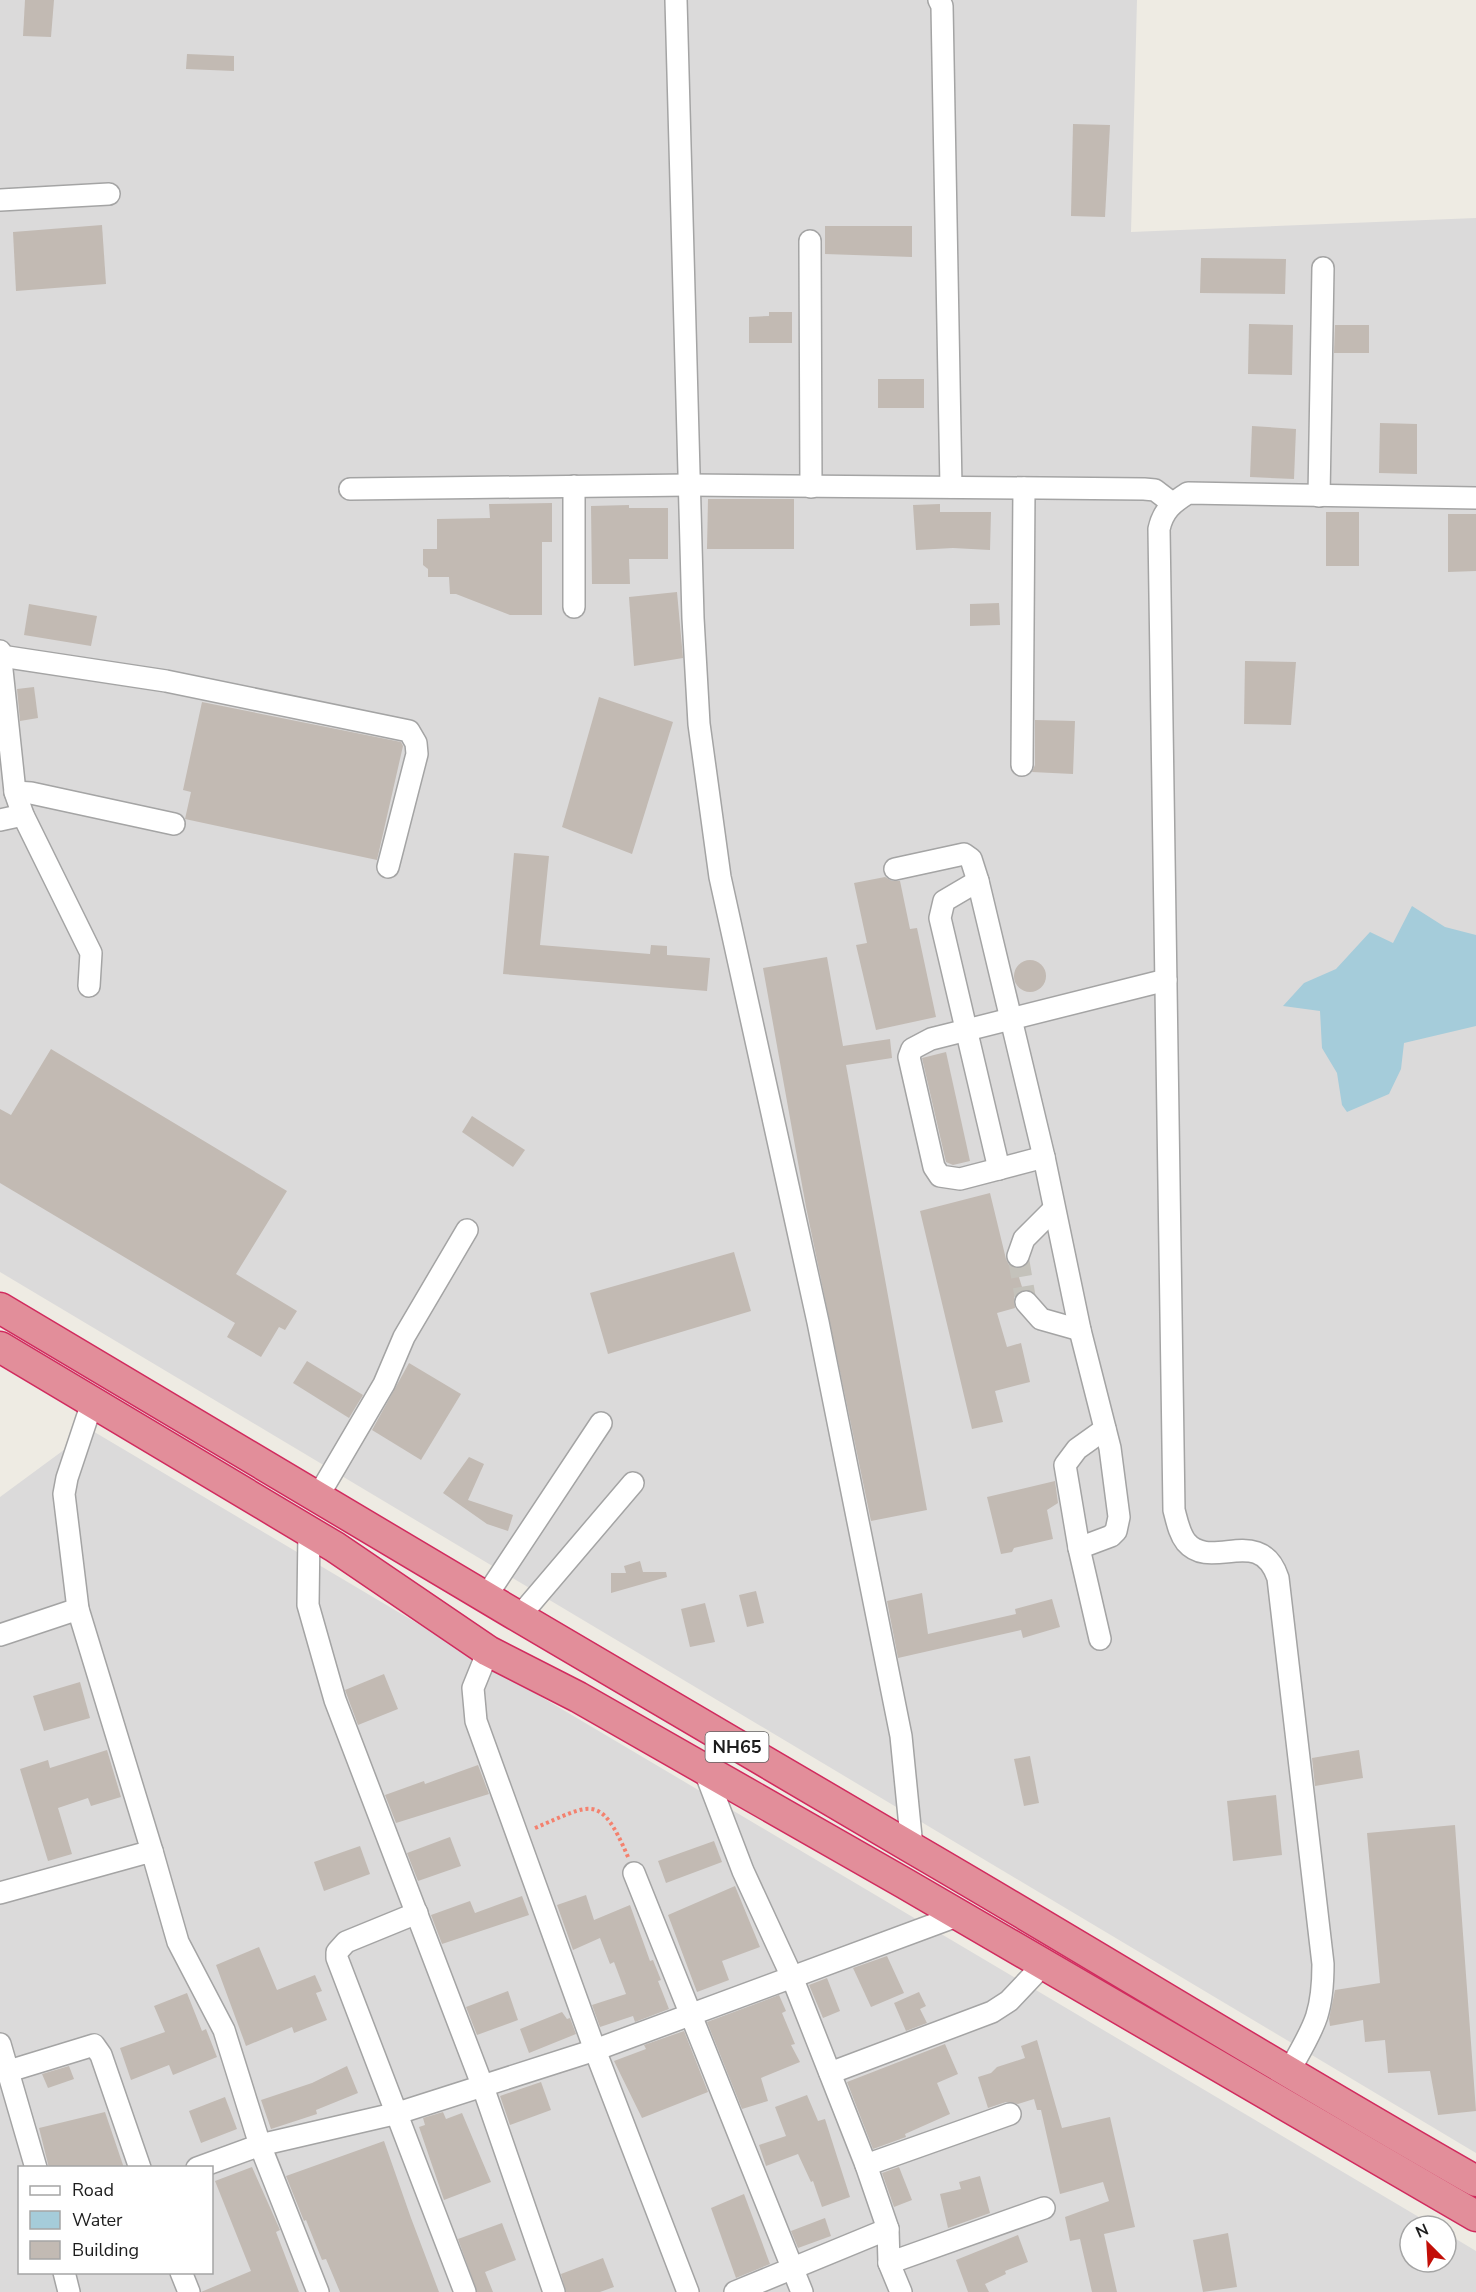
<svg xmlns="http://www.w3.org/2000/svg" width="1476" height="2292" font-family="'Nunito Sans',sans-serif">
<rect width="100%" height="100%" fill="#eeebe3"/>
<g fill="#dbdada" fill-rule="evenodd">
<polygon points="0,0 1137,0 1131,232 1476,218 1476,2153 0,1272"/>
<path d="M91 1430 1434 2226H1410V2262H1446V2233L1476 2251V2292H0V1497ZM20 2168H212V2272H20Z"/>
</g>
<polygon fill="#a5ccda" points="1412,906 1445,927 1476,935 1476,1026 1404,1043 1401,1069 1389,1094 1347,1112 1342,1105 1337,1073 1322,1048 1320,1011 1283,1006 1304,983 1336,969 1370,932 1393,943"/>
<g fill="#c2bab3">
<polygon points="25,0 54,0 51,37 23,36"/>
<polygon points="187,54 234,56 234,71 186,69"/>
<polygon points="1073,124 1110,125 1105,217 1071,216"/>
<polygon points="102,225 106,284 16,291 13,232"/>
<polygon points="825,226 912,226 912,257 825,254"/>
<polygon points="1201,258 1286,259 1285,294 1200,293"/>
<polygon points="769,312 792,312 792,343 749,343 749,317 769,316"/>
<polygon points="1249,324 1293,325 1292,375 1248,374"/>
<polygon points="1335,325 1369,325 1369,353 1334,353"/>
<rect x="878" y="379" width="46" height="29"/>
<polygon points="1380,423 1417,424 1417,474 1379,473"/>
<polygon points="1252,426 1296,429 1294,479 1250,477"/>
<polygon points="708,499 794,499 794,549 707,549"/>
<polygon points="552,503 552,542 542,542 542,615 510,615 456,594 450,594 449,577 428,577 428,569 423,565 423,549 437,549 437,519 490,518 489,504"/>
<polygon points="940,504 940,512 991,512 990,550 953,548 916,550 913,505"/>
<polygon points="629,505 629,508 668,508 668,559 629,559 630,584 592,584 591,506"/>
<rect x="1326" y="512" width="33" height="54"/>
<polygon points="1448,514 1476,514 1476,571 1448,572"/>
<polygon points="677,592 683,658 634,666 629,597"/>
<polygon points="999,603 1000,625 970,626 970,604"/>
<polygon points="29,604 97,616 91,646 24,635"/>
<polygon points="1245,661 1296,662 1291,725 1244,724"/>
<polygon points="34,687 38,718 20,721 17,689"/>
<polygon points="599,697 673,722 632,854 562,827"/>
<polygon points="202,702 401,742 403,746 377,860 185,819 191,792 183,790"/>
<polygon points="1035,720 1075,721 1073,774 1032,772 1035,765"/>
<polygon points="514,853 549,856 540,945 650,954 651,945 667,946 667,955 710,958 707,991 503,974"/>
<polygon points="885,877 892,881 900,881 910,929 917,928 936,1017 876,1030 856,945 867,943 854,883"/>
<polygon points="827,957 843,1046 890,1039 892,1058 846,1065 927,1510 871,1521 806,1207 763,968"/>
<circle cx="1030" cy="976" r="16"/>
<polygon points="51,1049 287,1191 236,1274 297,1311 285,1330 279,1327 261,1357 227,1337 235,1323 0,1183 0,1109 11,1115"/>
<polygon points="946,1052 970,1161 953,1165 946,1162 922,1058"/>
<polygon points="472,1116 525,1150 513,1167 462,1132"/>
<polygon points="990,1193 1006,1259 1009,1265 1016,1268 1023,1290 1014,1297 1015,1308 997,1313 1007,1347 1021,1343 1030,1382 995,1391 1003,1422 972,1429 920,1211"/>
<polygon points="734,1252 751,1311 608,1354 590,1293"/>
<polygon points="307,1361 363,1395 349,1418 293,1383"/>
<polygon points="409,1363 461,1394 421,1460 372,1430"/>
<polygon points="469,1457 484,1464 468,1500 513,1515 508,1531 487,1524 443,1493"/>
<polygon points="1055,1481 1058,1503 1047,1510 1053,1539 1014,1548 1012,1552 1001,1554 987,1497"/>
<polygon points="640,1561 643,1572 666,1572 667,1577 611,1593 611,1573 626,1573 624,1566"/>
<polygon points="756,1591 764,1623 747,1627 739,1595"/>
<polygon points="922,1593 928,1634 1016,1614 1015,1609 1052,1599 1060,1627 1023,1638 1021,1630 898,1658 887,1601"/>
<polygon points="705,1603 715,1642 690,1647 681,1609"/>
<polygon points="384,1674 398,1709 358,1725 345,1690"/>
<polygon points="80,1682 90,1718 44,1731 33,1696"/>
<polygon points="107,1750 121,1797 91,1806 88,1798 58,1808 72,1854 48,1861 20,1769 48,1760 50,1768"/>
<polygon points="1359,1750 1363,1778 1315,1786 1312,1758"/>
<polygon points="1030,1756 1039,1803 1024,1806 1014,1759"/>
<polygon points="478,1765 489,1794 396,1823 385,1795 424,1781 425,1784"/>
<polygon points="1276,1795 1282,1855 1233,1861 1227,1801"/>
<polygon points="1455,1825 1476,2111 1438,2115 1430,2071 1388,2073 1385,2040 1365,2042 1363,2020 1330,2026 1329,2019 1335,1990 1380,1983 1367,1833"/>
<polygon points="450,1837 461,1866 418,1881 407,1853"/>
<polygon points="714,1841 722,1862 666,1883 658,1861"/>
<polygon points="360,1846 370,1874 324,1891 314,1862"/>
<polygon points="735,1886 760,1947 722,1961 729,1980 697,1992 668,1915"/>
<polygon points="586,1895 594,1920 630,1905 650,1961 653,1960 661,1980 658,1981 669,2009 635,2022 633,2016 600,2027 592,2005 626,1994 614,1962 610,1964 600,1938 573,1950 557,1905"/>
<polygon points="522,1896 529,1915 442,1944 431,1915 470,1901 475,1913"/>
<polygon points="259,1947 277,1990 315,1975 322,1991 316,1993 327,2020 294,2033 292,2027 246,2046 216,1965"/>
<polygon points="887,1956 904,1993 871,2007 853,1968"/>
<polygon points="827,1978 840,2011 823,2018 809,1985"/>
<polygon points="508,1991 518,2020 477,2035 466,2007"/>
<polygon points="919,1992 926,2006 920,2009 927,2023 906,2031 894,2003"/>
<polygon points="187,1993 202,2031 206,2029 217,2057 173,2075 169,2065 131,2080 120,2048 165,2032 154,2006"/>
<polygon points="779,1995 786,2011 782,2013 795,2044 791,2045 800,2062 761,2078 768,2101 742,2109 707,2022"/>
<polygon points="562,2012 567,2019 570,2018 576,2034 529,2053 520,2029"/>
<polygon points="684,2031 708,2092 642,2118 614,2061 646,2049 644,2045"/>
<polygon points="1037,2040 1062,2128 1110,2117 1135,2227 1104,2234 1117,2292 1092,2292 1080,2239 1070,2241 1065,2217 1109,2201 1103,2182 1060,2194 1041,2110 1037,2110 1034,2099 1018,2104 1006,2102 988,2108 978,2077 991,2073 997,2067 1025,2058 1021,2046"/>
<polygon points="945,2044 958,2074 937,2083 950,2114 905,2134 906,2137 873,2149 847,2082"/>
<polygon points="69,2066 74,2079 48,2088 42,2074"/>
<polygon points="347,2066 358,2093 316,2110 317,2114 271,2129 261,2100 312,2083"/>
<polygon points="541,2082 551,2110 510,2125 500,2096"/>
<polygon points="807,2095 818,2121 825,2119 850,2197 822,2207 813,2181 811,2182 798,2154 766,2166 759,2145 786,2136 775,2107"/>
<polygon points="225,2097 237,2129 201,2143 189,2111"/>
<polygon points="105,2112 124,2168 49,2168 39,2128"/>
<polygon points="443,2112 446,2119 462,2113 491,2182 444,2200 419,2127 425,2125 423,2118"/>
<polygon points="384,2141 411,2218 439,2292 340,2292 326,2259 322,2260 306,2220 304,2221 286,2176"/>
<polygon points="252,2167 280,2230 276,2232 299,2292 201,2292 251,2271 215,2181"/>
<polygon points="899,2167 912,2200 894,2207 882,2173"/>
<polygon points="980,2176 990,2213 948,2228 940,2194 961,2189 959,2182"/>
<polygon points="744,2194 770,2264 736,2278 711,2208"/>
<polygon points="825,2218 831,2236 798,2248 791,2231"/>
<polygon points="502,2223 516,2260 485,2272 493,2292 477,2292 458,2239"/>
<polygon points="1228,2233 1237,2287 1203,2292 1193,2240"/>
<polygon points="1018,2235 1028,2262 1005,2271 1006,2274 985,2284 989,2292 968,2292 956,2260"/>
<polygon points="603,2258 614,2287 600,2292 566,2292 561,2274"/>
</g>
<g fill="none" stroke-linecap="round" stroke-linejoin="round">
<polyline stroke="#c4c2bb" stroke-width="21" stroke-dasharray="21 10" stroke-linecap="butt" points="1018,1256 1026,1302"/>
<defs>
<g id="minor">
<polyline points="676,0 693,618 699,724 720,877 818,1322 901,1736 912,1847"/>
<polyline points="939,0 942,6 951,487"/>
<polyline points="0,200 109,194"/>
<polyline points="810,241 811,487"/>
<polyline points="574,486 574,607"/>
<polyline points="350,489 689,485 1144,489 1155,490 1172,503"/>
<polyline points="1319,496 1323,268"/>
<polyline points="0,651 15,792 23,815 91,953 89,986"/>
<polyline points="1,656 166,681 409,731 416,743 417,754 388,867"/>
<polyline points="1022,765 1024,488"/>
<polyline points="15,792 31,793 174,824"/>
<polyline points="0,820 23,815"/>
<polyline points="895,869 964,854 971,859 978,881 1044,1157 1080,1330 1110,1448 1119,1517 1116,1531 1111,1536 1079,1548"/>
<polyline points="978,881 944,901 940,918 999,1169"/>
<polyline points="1044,1157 960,1179 940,1176 934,1167 909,1057 912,1049 931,1039 1166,980"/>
<polyline points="1018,1256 1024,1239 1054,1209"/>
<polyline points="1026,1302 1041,1319 1080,1330"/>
<polyline points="93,1400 67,1478 64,1494 78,1609 152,1851"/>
<polyline points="317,1498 384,1384 404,1337 467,1230"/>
<polyline points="309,1531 308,1605 335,1700 483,2087 554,2292"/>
<polyline points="485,1598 601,1423"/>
<polyline points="518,1618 633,1483"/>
<polyline points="0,1635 78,1609"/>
<polyline points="1100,1639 1079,1548 1065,1465 1077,1449 1105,1429"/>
<polyline points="488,1651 473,1688 476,1721 595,2050 688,2292"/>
<polyline points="704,1769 743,1871 792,1977 866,2165 888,2229 889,2263 901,2292"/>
<polyline points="634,1873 802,2292"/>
<polyline points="0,1893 152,1851 178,1942 224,2030 260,2145 318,2292"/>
<polyline points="417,1913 346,1942 337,1952 337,1958 465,2292"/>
<polyline points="0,2044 36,2168"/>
<polyline points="9,2071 94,2045 101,2055 140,2168"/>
<polyline points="830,2073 992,2012 1009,2001 1043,1965"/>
<path d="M1288 2073C1313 2028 1323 2017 1323 1964L1278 1578C1260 1524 1211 1572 1186 1542 1179 1533 1177 1521 1174 1510L1159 529C1163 511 1172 503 1188 493L1476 498"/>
<polyline points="866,2165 1010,2114"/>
<polyline points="197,2168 260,2145 398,2113 595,2050 957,1916"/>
<polyline points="889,2263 1044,2208"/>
<polyline points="64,2272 69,2292"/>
<polyline points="181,2272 189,2292"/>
<polyline points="735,2292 888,2229"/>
</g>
<g id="highway">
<path d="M0 1308C303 1489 607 1670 912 1848 1101 1958 1286 2073 1476 2181"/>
<polyline points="0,1347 335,1547 488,1651 578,1697 904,1883 1476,2216"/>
</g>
</defs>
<use href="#minor" stroke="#a4a4a4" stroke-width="24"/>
<use href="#highway" stroke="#d12b5e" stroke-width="33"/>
<path stroke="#f4816e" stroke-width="4" stroke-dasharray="3 3" stroke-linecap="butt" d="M535 1828C592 1804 600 1792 628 1857"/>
<use href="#minor" stroke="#fff" stroke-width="21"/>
<use href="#highway" stroke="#e28e9a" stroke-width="30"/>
</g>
<g text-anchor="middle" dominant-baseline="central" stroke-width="4.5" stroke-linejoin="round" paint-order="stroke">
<rect fill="#fff" stroke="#616161" stroke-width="1.5" x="705.5" y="1732" width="63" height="30" rx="4.5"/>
<g font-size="18" font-weight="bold" fill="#1d1d1d">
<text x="737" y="1747">NH65</text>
</g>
</g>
<rect x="18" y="2166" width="195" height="108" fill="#ffffff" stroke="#a5a5a5" stroke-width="1.5"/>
<rect x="30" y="2186" width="30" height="9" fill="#ffffff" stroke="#a5a5a5" stroke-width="1.5"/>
<text x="72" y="2196" font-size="18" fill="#1d1d1d">Road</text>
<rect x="30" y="2211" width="30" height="18" fill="#a5ccda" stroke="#a5a5a5" stroke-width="1.5"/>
<text x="72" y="2226" font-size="18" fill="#1d1d1d">Water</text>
<rect x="30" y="2241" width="30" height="18" fill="#c2bab3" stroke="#a5a5a5" stroke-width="1.5"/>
<text x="72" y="2256" font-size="18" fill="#1d1d1d">Building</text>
<g transform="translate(1428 2244) rotate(336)"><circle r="28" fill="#ffffff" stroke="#a5a5a5" stroke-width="1.5"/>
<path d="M0-4.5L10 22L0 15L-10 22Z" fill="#c20f08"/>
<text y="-9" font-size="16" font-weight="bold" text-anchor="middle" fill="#1d1d1d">N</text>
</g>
</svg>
